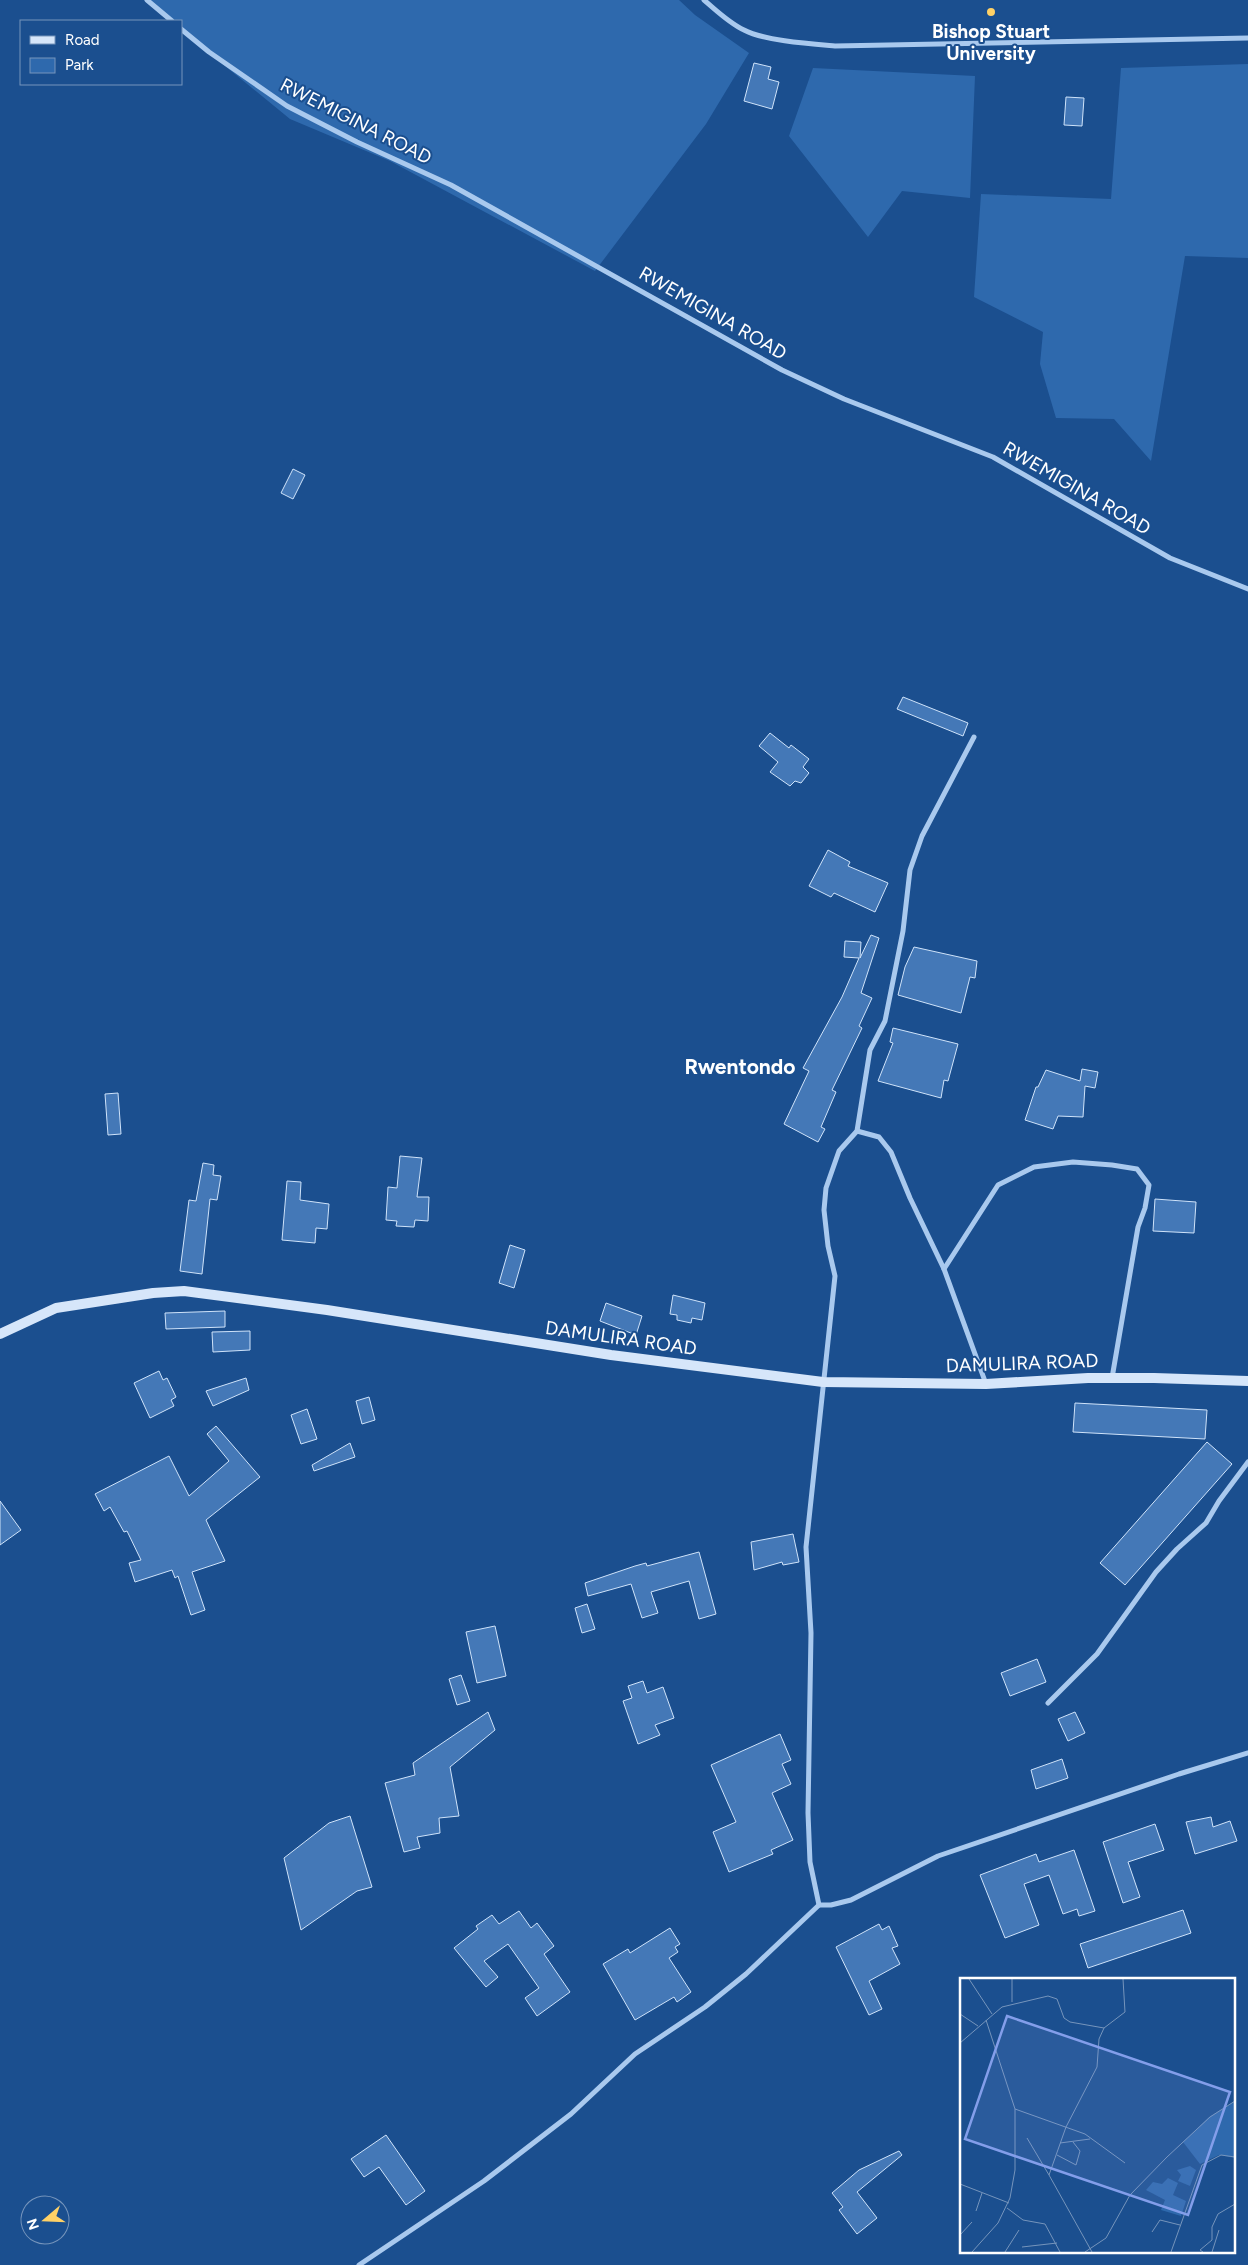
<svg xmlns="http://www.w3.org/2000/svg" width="1248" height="2265" font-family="Figtree,sans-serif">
<rect width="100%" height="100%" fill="#1b4f8f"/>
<g fill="#2e69ad">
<polygon points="144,0 679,0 695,15 749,53 706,124 595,271 390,161 290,119 181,30 181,21 170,21"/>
<polygon points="1248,64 1248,258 1185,256 1151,461 1114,419 1056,418 1040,364 1043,332 974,297 981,194 1111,199 1121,68"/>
<polygon points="813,68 975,76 970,198 902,191 868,237 789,136"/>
</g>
<g fill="#4478b7" stroke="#cfe3fa">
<polygon points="754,63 771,67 768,79 779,82 772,109 744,101"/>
<polygon points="1066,97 1084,98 1082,126 1064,125"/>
<polygon points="293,469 305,475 293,499 281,493"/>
<polygon points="903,697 968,723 963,736 897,709"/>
<polygon points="770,733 789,748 791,745 809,759 803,767 809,773 801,783 795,781 790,786 770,772 778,762 759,746"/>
<polygon points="828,850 850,862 848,866 888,883 875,912 834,893 831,897 809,886"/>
<polygon points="871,935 879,938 861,993 872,998 859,1026 862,1028 832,1090 836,1092 821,1127 825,1129 818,1142 784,1124 809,1071 803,1068 842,997 859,958 844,957 845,941 861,942 860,958"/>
<polygon points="914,947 977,961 975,978 970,977 961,1013 898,995 905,967"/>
<polygon points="893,1028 958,1044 948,1081 944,1080 941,1098 878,1081 893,1043 890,1042"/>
<polygon points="1082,1069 1098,1072 1095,1088 1085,1086 1083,1117 1058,1116 1053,1129 1025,1120 1036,1087 1038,1087 1046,1070 1080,1081"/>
<polygon points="118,1093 121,1134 108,1135 105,1094"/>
<polygon points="400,1156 422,1158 417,1197 429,1197 428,1221 415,1220 414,1227 396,1226 397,1221 386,1220 388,1187 397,1188"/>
<polygon points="203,1163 214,1165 213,1175 221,1176 217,1200 210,1199 202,1274 180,1271 189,1200 196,1201"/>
<polygon points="287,1181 301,1182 300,1200 329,1204 327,1229 316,1228 315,1243 282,1240"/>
<polygon points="1155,1199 1196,1202 1194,1233 1153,1231"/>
<polygon points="510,1245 525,1250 514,1288 499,1283"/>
<polygon points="673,1295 705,1303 702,1320 692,1318 691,1323 677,1320 677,1315 670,1314"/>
<polygon points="606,1303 642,1316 636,1335 600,1321"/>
<polygon points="225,1311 225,1327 166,1329 165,1313"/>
<polygon points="250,1331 250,1350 213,1352 212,1332"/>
<polygon points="159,1371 163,1380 167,1378 176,1397 171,1400 174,1406 150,1418 134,1383"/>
<polygon points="246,1378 249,1390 213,1406 206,1391"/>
<polygon points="369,1397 375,1420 362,1424 356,1401"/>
<polygon points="1075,1403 1207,1410 1205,1439 1073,1432"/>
<polygon points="307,1409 317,1439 301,1444 291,1415"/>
<polygon points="216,1426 260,1477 206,1520 225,1561 192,1572 205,1610 191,1615 178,1576 175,1578 172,1570 135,1582 129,1563 141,1560 127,1531 124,1532 110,1507 104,1511 95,1494 169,1456 189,1496 229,1461 207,1434"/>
<polygon points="1207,1442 1232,1464 1125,1585 1100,1563"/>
<polygon points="350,1443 355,1457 314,1471 312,1465"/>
<polygon points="0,1501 21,1530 0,1545"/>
<polygon points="793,1534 799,1562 783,1565 782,1562 754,1570 751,1542"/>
<polygon points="699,1552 716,1614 699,1619 689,1581 651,1592 658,1613 642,1618 631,1584 588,1596 585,1583 635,1566 646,1563 647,1566"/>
<polygon points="587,1604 595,1629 582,1633 575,1608"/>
<polygon points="495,1626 506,1676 477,1683 466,1632"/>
<polygon points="1037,1659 1046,1682 1010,1696 1001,1673"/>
<polygon points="461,1675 470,1701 457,1705 449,1679"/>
<polygon points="643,1681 647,1693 663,1687 674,1718 655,1725 660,1735 638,1744 623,1701 632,1698 628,1686"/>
<polygon points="488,1712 495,1730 450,1767 459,1816 439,1818 440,1833 417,1837 420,1848 404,1852 385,1783 415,1775 413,1763"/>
<polygon points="1075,1712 1085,1733 1068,1741 1058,1719"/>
<polygon points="780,1734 791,1760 782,1764 791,1784 772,1793 793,1840 771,1850 773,1854 729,1872 713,1832 736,1822 711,1765"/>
<polygon points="1062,1759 1068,1778 1036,1789 1031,1770"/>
<polygon points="350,1816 372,1887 357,1891 301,1930 284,1858 329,1823"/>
<polygon points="1211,1817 1213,1827 1230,1821 1237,1841 1195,1854 1186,1822"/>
<polygon points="1155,1824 1164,1850 1128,1862 1140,1897 1123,1903 1103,1842"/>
<polygon points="1074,1850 1095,1911 1079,1916 1077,1909 1063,1914 1049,1875 1024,1884 1039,1925 1005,1938 980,1875 1036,1854 1039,1862"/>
<polygon points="1183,1910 1191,1933 1088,1968 1080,1944"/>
<polygon points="519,1911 531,1928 537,1923 554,1946 544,1954 570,1992 537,2016 525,1998 539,1988 508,1944 484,1961 498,1977 486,1987 454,1948 478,1929 476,1926 492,1915 499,1924"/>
<polygon points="879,1924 882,1930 889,1926 898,1946 892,1948 900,1964 869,1981 882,2009 869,2015 836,1947"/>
<polygon points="670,1928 680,1944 675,1947 678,1952 669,1958 691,1992 677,2002 674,1997 635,2020 603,1964 628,1949 630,1953"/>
<polygon points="386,2135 425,2191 406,2205 379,2167 364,2177 351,2159"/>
<polygon points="899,2151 902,2155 857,2192 877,2218 857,2234 839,2210 843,2207 832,2193 859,2170"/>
</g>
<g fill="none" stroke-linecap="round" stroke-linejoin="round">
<g stroke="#a9c9ee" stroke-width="5">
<polyline points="147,0 172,21"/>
<path d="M704 0C717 11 729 23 744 30 765 41 811 44 835 46L1248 38"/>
<polyline points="181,29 209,52 287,106 357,142 451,185 782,370 844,399 993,457 1170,558 1248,589"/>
<polyline points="974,737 922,836 910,870 903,931 885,1021 870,1050 857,1131 839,1151 826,1188 824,1210 828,1246 835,1276 806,1547 811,1633 808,1813 810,1862 819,1905 831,1905 851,1900 938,1856 1179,1774 1248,1753"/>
<polyline points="857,1131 879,1137 891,1152 910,1198 944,1269 986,1384"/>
<polyline points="944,1269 998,1185 1034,1167 1073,1162 1112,1165 1137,1169 1149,1185 1145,1208 1138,1227 1112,1378"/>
<polyline points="1048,1703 1097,1654 1156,1572 1177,1549 1206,1523 1219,1501 1248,1462"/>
<polyline points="359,2265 484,2181 571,2114 635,2054 705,2007 746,1974 819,1905"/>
</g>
<polyline stroke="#d6e6fa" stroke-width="10" points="0,1334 56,1308 153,1293 184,1291 327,1310 611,1355 823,1382 986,1384 1088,1378 1154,1378 1248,1381"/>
</g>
<circle fill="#ffd166" stroke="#1b4f8f" stroke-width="2" cx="991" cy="12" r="5"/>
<g text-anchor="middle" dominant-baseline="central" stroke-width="4" stroke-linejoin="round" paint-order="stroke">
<g font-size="19" font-weight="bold" fill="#fff" stroke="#1b4f8f">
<text x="991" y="31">Bishop Stuart<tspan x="991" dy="22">University</tspan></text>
</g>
<g font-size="19" fill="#fff" stroke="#1b4f8f">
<text transform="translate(356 121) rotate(27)">RWEMIGINA ROAD</text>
<text transform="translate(713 313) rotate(30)">RWEMIGINA ROAD</text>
<text transform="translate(1077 488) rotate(30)">RWEMIGINA ROAD</text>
<text transform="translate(621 1338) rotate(8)">DAMULIRA ROAD</text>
<text transform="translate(1022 1363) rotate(-2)">DAMULIRA ROAD</text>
</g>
<g font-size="21" font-weight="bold" fill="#fff" stroke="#1b4f8f">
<text x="740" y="1066">Rwentondo</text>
</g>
</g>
<g transform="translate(960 1978)">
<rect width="275" height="275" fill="#1b4f8f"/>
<path d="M275 123V180L259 177 240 186 223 164 249 139ZM230 188 236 192 230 208 218 203 221 197 217 192ZM208 200 218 205 213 217 226 223 221 238 201 232 205 222 186 212 193 204 202 206Z" fill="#2e69ad"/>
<path fill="none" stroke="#7695bc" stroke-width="1" d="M9 1 32 36M52 24V1M0 36 18 48M26 42 55 131M0 65 42 29 88 18 97 21 104 40 110 44 144 50 165 34 163 1M67 160 89 197M100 165 130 161M97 177 116 187 120 173 113 164M0 206 49 225M47 230 63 242 85 246 100 274M16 233 22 215M192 254 200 242 220 247M0 257 12 244M62 269 97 265M12 274 38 245 50 220 55 192V131L125 156 165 185M45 274 59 252M125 274 146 260 170 217 207 179 250 139 275 123M132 274 89 197 106 149 137 89 139 61 144 50M211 274 242 187 261 177 275 179M243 274 240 272 252 262V249L258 236 275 226M252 274 259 252"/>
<path fill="#839eea" fill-opacity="0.15" stroke="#839eea" stroke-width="2.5" d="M47 38 270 114 228 237 5 161Z"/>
<rect width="275" height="275" fill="none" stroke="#fff" stroke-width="2.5"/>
</g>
<rect x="20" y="20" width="162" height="65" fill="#1b4f8f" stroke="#7695bc"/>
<rect x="30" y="36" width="25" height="8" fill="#d6e6fa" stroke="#7695bc"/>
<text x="65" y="45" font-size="15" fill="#ffffff">Road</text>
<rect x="30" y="58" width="25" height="15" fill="#2e69ad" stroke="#7695bc"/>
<text x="65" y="70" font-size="15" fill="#ffffff">Park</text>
<g transform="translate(45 2220) rotate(251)"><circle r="24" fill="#1b4f8f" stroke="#7695bc"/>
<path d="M0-4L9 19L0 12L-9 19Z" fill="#ffd166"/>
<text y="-8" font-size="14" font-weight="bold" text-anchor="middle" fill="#ffffff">N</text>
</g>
</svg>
